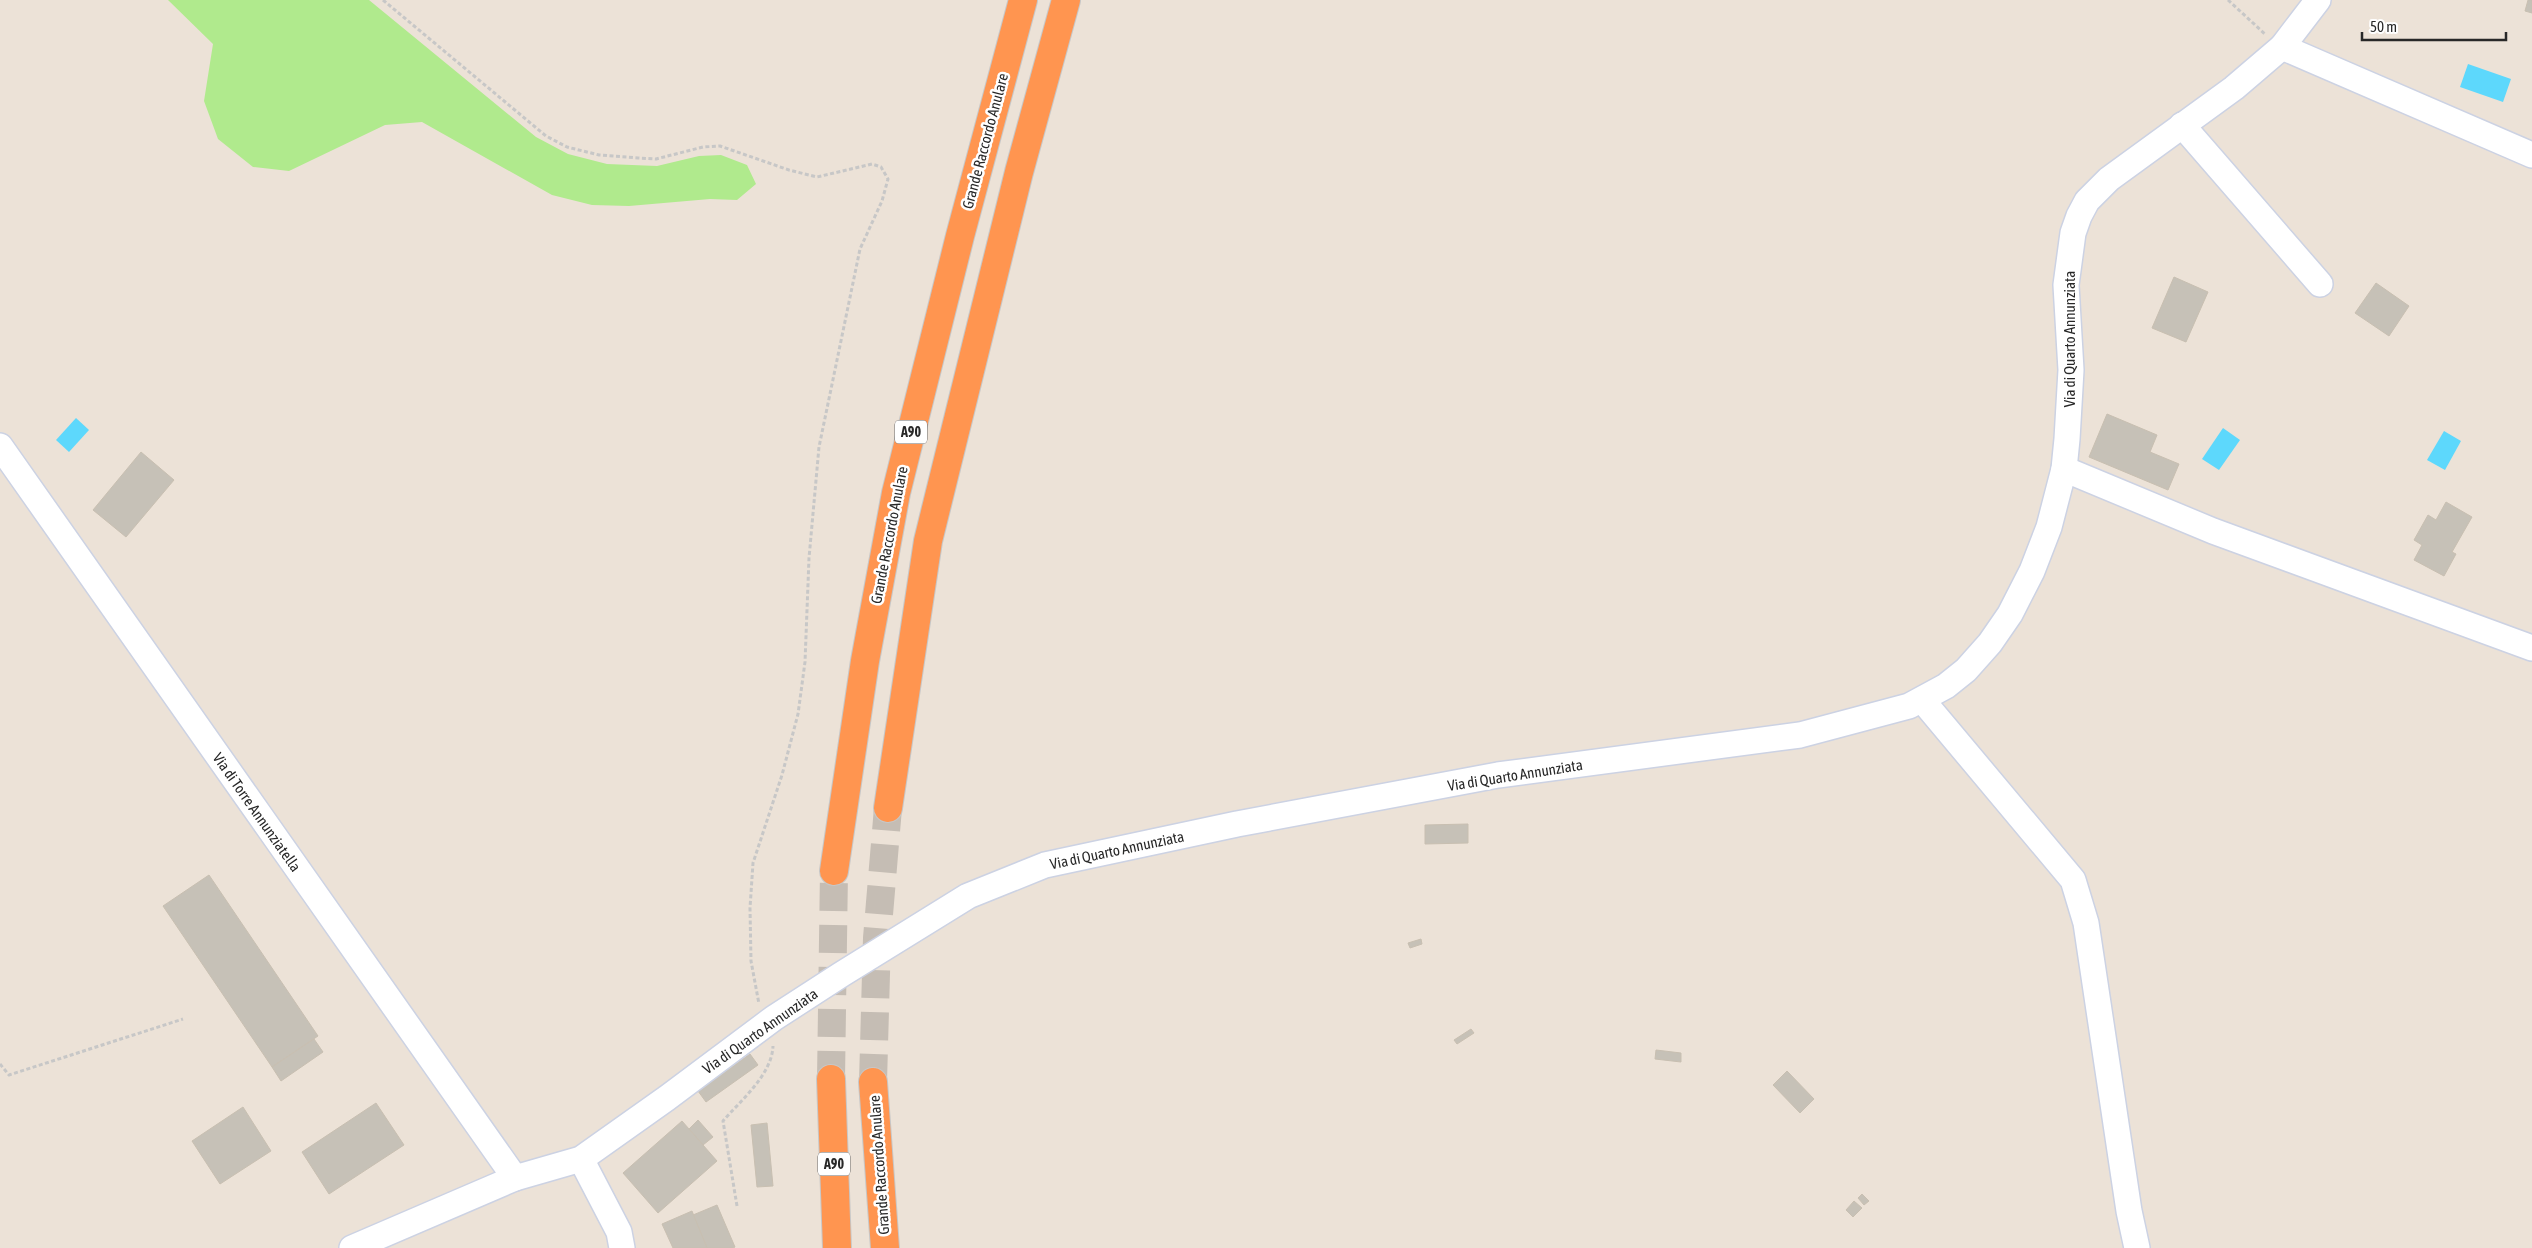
<svg xmlns="http://www.w3.org/2000/svg" width="2532" height="1248" font-family="'Asap Condensed',sans-serif">
<rect width="100%" height="100%" fill="#ece2d7"/>
<polygon fill="#b0ea8d" points="168,0 369,0 536,137 568,154 607,164 657,166 699,156 721,155 747,165 756,184 737,200 710,199 629,206 592,205 552,195 422,122 385,125 289,171 253,167 218,139 204,101 213,44"/>
<g fill="#5dd8fc">
<polygon points="2468,64 2511,79 2503,102 2460,87"/>
<polygon points="76,418 89,430 69,452 56,440"/>
<polygon points="2223,428 2240,440 2219,470 2202,459"/>
<polygon points="2444,431 2461,441 2445,470 2427,460"/>
</g>
<g fill="#c6c1b7" stroke="#c8bfb1">
<polygon points="2528,0 2532,0 2532,13 2525,11"/>
<polygon points="2174,277 2208,292 2186,342 2152,328"/>
<polygon points="2376,283 2409,306 2389,336 2355,313"/>
<polygon points="2107,414 2157,435 2150,452 2179,464 2168,490 2089,457"/>
<polygon points="141,452 174,480 126,537 93,510"/>
<polygon points="2446,502 2472,517 2452,552 2456,554 2444,576 2414,560 2422,545 2414,540 2428,515 2436,520"/>
<polygon points="1468,824 1468,843 1425,844 1425,825"/>
<polygon points="209,875 318,1036 272,1067 163,906"/>
<polygon points="1421,939 1422,944 1410,948 1408,943"/>
<polygon points="1471,1029 1474,1033 1457,1044 1454,1040"/>
<polygon points="314,1039 323,1052 281,1081 272,1067"/>
<polygon points="1656,1050 1681,1053 1681,1062 1655,1059"/>
<polygon points="750,1054 758,1065 706,1102 698,1091"/>
<polygon points="1787,1071 1814,1099 1800,1113 1773,1085"/>
<polygon points="376,1103 404,1145 329,1194 302,1152"/>
<polygon points="243,1107 271,1151 220,1184 192,1141"/>
<polygon points="698,1120 713,1137 703,1145 689,1129"/>
<polygon points="682,1121 717,1161 658,1213 623,1173"/>
<polygon points="767,1123 773,1186 757,1187 751,1125"/>
<polygon points="1862,1194 1869,1201 1864,1205 1858,1198"/>
<polygon points="1854,1201 1862,1208 1853,1217 1846,1210"/>
<polygon points="717,1205 735,1247 733,1248 707,1248 693,1215"/>
<polygon points="692,1211 707,1248 673,1248 662,1224"/>
</g>
<g fill="none" stroke-linecap="round" stroke-linejoin="round">
<g stroke="#c5bdb4" stroke-width="28" stroke-dasharray="28 14" stroke-linecap="butt">
<polyline points="831,1079 834,871"/>
<polyline points="873,1082 877,938 888,808"/>
</g>
<defs>
<g id="minor">
<polyline points="2282,47 2532,155"/>
<polyline points="2182,125 2320,284"/>
<polyline points="0,446 515,1178"/>
<polyline points="2064,469 2213,531 2532,648"/>
<polyline points="1923,701 2073,880 2086,923 2129,1211 2137,1248"/>
<polyline points="581,1159 619,1232 622,1248"/>
<polyline points="352,1248 515,1178 581,1159 667,1098 774,1018 842,974 968,896 1045,865 1237,824 1498,775 1800,735 1909,706 1946,686 1966,670 1990,643 2010,614 2032,571 2049,527 2064,469 2067,439 2071,370 2066,285 2073,233 2079,216 2087,201 2109,179 2234,88 2282,47 2318,0"/>
</g>
<g id="highway">
<polyline points="888,808 928,541 1019,172 1066,0"/>
<polyline points="834,871 865,661 896,493 960,236 1023,0"/>
<polyline points="831,1079 837,1248"/>
<polyline points="873,1082 885,1248"/>
</g>
</defs>
<use href="#minor" stroke="#ccd2e3" stroke-width="28"/>
<use href="#highway" stroke="#c7c7c7" stroke-width="30"/>
<g stroke="#c7c7c7" stroke-width="3" stroke-dasharray="4 2.5" stroke-linecap="butt">
<polyline points="383,0 546,136 567,147 599,155 638,158 656,159 703,147 720,146 789,170 817,177 872,164 881,167 888,179 882,201 860,249 819,447 809,558 805,662 798,714 782,775 753,863 750,908 751,961 759,1004"/>
<polyline points="2228,0 2266,35"/>
<polyline points="0,1064 9,1075 183,1019"/>
<path d="M737 1206 723 1121C740 1101 772 1075 773 1046"/>
</g>
<use href="#minor" stroke="#fff" stroke-width="25"/>
<use href="#highway" stroke="#ff9550" stroke-width="28"/>
</g>
<g text-anchor="middle" dominant-baseline="central" stroke-width="5" stroke-linejoin="round" paint-order="stroke">
<g fill="#fff" stroke="#686868" stroke-width="1">
<rect x="895" y="420.5" width="32" height="23" rx="4"/>
<rect x="818" y="1152.5" width="32" height="23" rx="4"/>
</g>
<g font-size="14" font-weight="bold" fill="#282828">
<text x="911" y="432">A90</text>
<text x="834" y="1164">A90</text>
</g>
<g font-size="15" fill="#282828" stroke="#fff">
<text transform="translate(985 141) rotate(-75)">Grande Raccordo Anulare</text>
<text transform="translate(2069 339) rotate(-90)">Via di Quarto Annunziata</text>
<text transform="translate(889 535) rotate(-79)">Grande Raccordo Anulare</text>
<text transform="translate(1515 775) rotate(-9)">Via di Quarto Annunziata</text>
<text transform="translate(257 812) rotate(55)">Via di Torre Annunziatella</text>
<text transform="translate(1117 850) rotate(-12)">Via di Quarto Annunziata</text>
<text transform="translate(760 1031) rotate(-35)">Via di Quarto Annunziata</text>
<text transform="translate(879 1165) rotate(-94)">Grande Raccordo Anulare</text>
</g>
</g>
<path d="M2362 32v8h144v-8" fill="none" stroke="#282828" stroke-width="2.5"/>
<text x="2370" y="32" font-size="15" fill="#282828" stroke="#ffffff" stroke-width="4" paint-order="stroke">50 m</text>
</svg>
